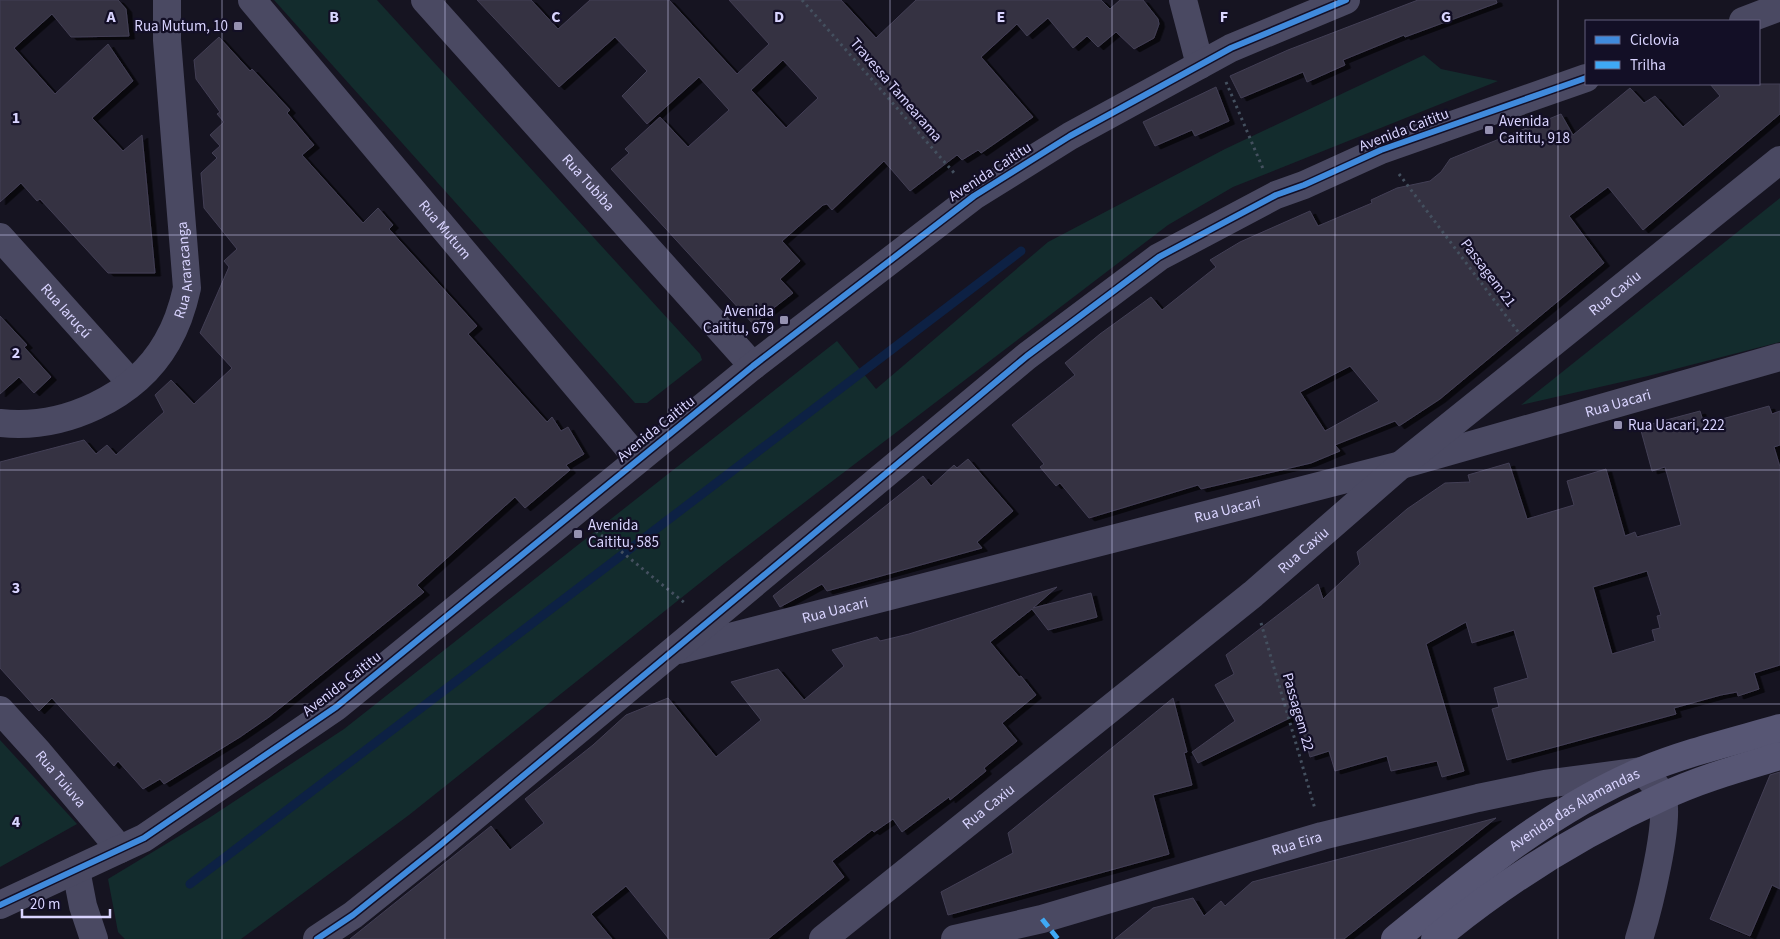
<svg xmlns="http://www.w3.org/2000/svg" width="1780" height="939" font-family="'Source Sans 3',sans-serif">
<defs>
<filter id="shadow"><feDropShadow dx="5.5" dy="3" stdDeviation="0" flood-color="#0009"/></filter>
</defs>
<rect width="100%" height="100%" fill="#161421"/>
<g fill="#132c2d">
<polygon points="274,0 377,0 700,354 702,360 647,403 635,403"/>
<polygon points="1424,55 1441,69 1498,81 1233,187 1168,225 725,563 409,815 241,939 125,939 118,932 108,879 209,818 344,729 837,341 876,389 1048,242 1225,149"/>
<polygon points="1780,198 1780,342 1648,376 1521,405"/>
<polygon points="0,740 77,824 0,867"/>
</g>
<g fill="none" stroke-linecap="round" stroke-linejoin="round">
<polyline stroke="#0d2144" stroke-width="9" points="190,884 1021,251"/>
</g>
<g fill="#343243" stroke="#433f54" fill-rule="evenodd" filter="url(#shadow)">
<polygon points="0,0 118,0 126,9 129,36 71,37 52,14 14,48 55,94 108,44 133,81 92,118 123,151 142,135 155,273 108,273 40,199 37,201 21,183 0,202"/>
<path d="M477 0H531L558 29 590 0H669L737 74 769 44 729 0H841L876 38 916 0H1101L1110 9 1120 0H1143L1158 19 1159 24 1154 38 1134 49 1116 32 1098 47 1087 36 1073 48 1048 18 1027 36 1017 24 981 57 1033 117 981 153 978 150 962 160 957 155 910 191 884 161 832 210 827 204 823 205 782 241 800 261 780 279 793 293 753 324 611 169 629 153 625 149 660 117 688 147 729 110 699 77 647 124 622 96 647 71 615 37 559 87ZM783 60 818 98 786 128 751 90Z"/>
<polygon points="1418,0 1496,0 1497,3 1405,37 1404,35 1343,60 1345,65 1307,82 1303,72 1241,98 1230,76 1288,50"/>
<polygon points="219,37 250,71 252,69 290,110 287,113 314,145 302,155 363,223 378,208 393,225 389,229 477,326 468,334 547,422 552,417 561,431 568,427 584,454 566,465 570,470 525,508 515,497 417,585 424,592 269,717 240,737 164,784 160,779 143,789 118,761 114,766 52,698 39,711 0,668 0,462 84,440 96,454 107,445 116,455 164,412 155,395 171,380 194,404 232,368 200,333 229,267 224,261 237,249 204,208 201,173 217,158 212,153 220,146 210,135 224,122 217,114 220,112 196,79 194,60"/>
<path d="M1710 84H1780V114L1643 230 1608 187 1569 216 1604 263 1440 399 1399 426 1395 421 1335 445 1340 451 1311 463 1201 489 1198 485 1089 518 1060 483 1056 486 1040 467 1044 464 1012 425 1075 375 1065 363 1100 334 1151 297 1162 310 1216 267 1210 260 1240 242 1310 211 1318 226 1372 203 1371 200 1397 188 1430 181 1441 172 1450 159 1561 114 1573 135 1630 88 1644 103 1655 96 1683 127 1720 96ZM1350 366 1379 401 1325 431 1300 392Z"/>
<polygon points="1216,87 1229,121 1195,136 1192,130 1155,146 1143,122"/>
<polygon points="0,316 27,345 24,347 51,377 34,393 19,377 0,394"/>
<path d="M1769 406 1772 414 1780 411V445L1774 447 1780 467V665L1754 673 1759 689 1738 696 1737 692 1721 695 1674 708 1676 714 1507 760 1492 709 1499 707 1494 688 1528 678 1514 630 1472 643 1466 622 1426 644 1464 771 1442 777 1437 761 1391 771 1387 756 1335 771 1329 751 1310 757 1298 714 1198 763 1192 752 1235 721 1215 685 1234 674 1226 655 1318 584 1323 599 1360 564 1357 552 1407 509 1445 483 1470 482 1468 475 1509 463 1527 519 1574 505 1567 481 1606 469 1625 536 1635 532 1637 537 1681 525 1665 467 1652 471 1640 427 1700 411 1704 424ZM1647 571 1661 615 1657 616 1660 628 1652 630 1655 641 1612 654 1593 587Z"/>
<polygon points="968,459 1013,511 977,542 982,548 827,591 822,584 780,607 773,596 923,476 931,486 954,465 957,468"/>
<polygon points="1057,587 1033,608 1091,593 1097,617 1048,630 1032,609 990,642 1019,677 1021,676 1036,695 1002,723 1017,741 984,768 986,771 950,800 949,797 902,832 893,819 874,832 872,830 832,861 844,877 768,939 669,939 626,886 591,914 612,939 350,939 491,826 510,850 544,823 525,799 593,745 626,715 668,698 716,757 761,720 731,682 778,669 804,700 844,666 832,650 877,637 880,641 909,634"/>
<polygon points="1173,698 1187,752 1184,753 1192,785 1153,795 1169,854 948,915 941,892 1013,853 1008,833"/>
<polygon points="1780,772 1780,889 1772,885 1750,936 1710,919 1770,775"/>
<polygon points="1496,818 1344,939 1115,939 1153,908 1193,898 1204,916 1221,901 1225,906 1252,882"/>
</g>
<g fill="none" stroke-linecap="round" stroke-linejoin="round">
<g stroke="#44505f" stroke-width="3" stroke-dasharray="2.5 4" stroke-linecap="butt">
<polyline points="802,0 955,174"/>
<polyline points="1226,82 1264,171"/>
<polyline points="1399,174 1519,333"/>
<polyline points="596,531 686,604"/>
<polyline points="1261,623 1315,809"/>
</g>
<g stroke="#4a4962" stroke-width="28">
<path id="s1" d="M252 0 638 459"/>
<path id="s2" d="M425 0 753 366"/>
<polyline points="1183,0 1200,65"/>
<polyline points="1743,21 1780,7"/>
<path id="s3" d="M0 237 131 383"/>
<path id="s4" d="M0 423C63 430 135 398 167 342 177 325 183 306 187 288L167 40V0"/>
<path id="s5" d="M679 650 1401 465 1780 357"/>
<path id="s6" d="M0 710 39 753 120 849"/>
<polyline points="76,870 83,906 94,939"/>
<polyline points="0,905 144,838 336,707 753,366 974,196 1070,136 1231,48 1346,0"/>
<polyline points="317,939 353,915 439,846 1027,356 1159,257 1276,195 1304,185 1381,150 1586,78"/>
<path id="s7" d="M823 939 1253 594 1401 465 1780 160"/>
<path id="s8" d="M955 939 1042 919 1322 836 1478 798 1545 784 1643 771C1649 778 1658 787 1662 795 1672 816 1647 914 1639 939"/>
</g>
<g stroke="#575674" stroke-width="28">
<path id="s9" d="M1395 939C1472 876 1550 810 1642 771 1685 753 1735 741 1780 728"/>
<path d="M1435 939C1504 882 1580 834 1662 797 1700 779 1740 768 1780 756"/>
</g>
<polyline stroke="#3fa9f5" stroke-width="5" stroke-dasharray="10 5" stroke-linecap="butt" points="1042,919 1058,939"/>
<defs>
<g id="cycleway">
<polyline points="0,905 144,838 336,707 753,366 974,196 1070,136 1231,48 1346,0"/>
<polyline points="317,939 353,915 439,846 1027,356 1159,257 1276,195 1304,185 1381,150 1586,78"/>
</g>
</defs>
<use href="#cycleway" stroke="#130f26" stroke-width="9"/>
<use href="#cycleway" stroke="#408adc" stroke-width="6"/>
</g>
<path fill="none" stroke="#d9d4ff" stroke-width="1" stroke-opacity="0.55" d="M222 0V939M445 0V939M668 0V939M890 0V939M1112 0V939M1335 0V939M1558 0V939M0 235H1780M0 470H1780M0 704H1780"/>
<g fill="#9591b1" stroke="#130f26" stroke-width="2">
<rect x="233" y="21" width="10" height="10" rx="2.5"/>
<rect x="1484" y="125" width="10" height="10" rx="2.5"/>
<rect x="779" y="315" width="10" height="10" rx="2.5"/>
<rect x="1613" y="420" width="10" height="10" rx="2.5"/>
<rect x="573" y="529" width="10" height="10" rx="2.5"/>
</g>
<g text-anchor="middle" dominant-baseline="central" stroke-width="4.5" stroke-linejoin="round" paint-order="stroke">
<g font-size="15" fill="#d9d4ff" stroke="#130f26" text-anchor="start">
<text x="228" y="26" text-anchor="end">Rua Mutum, 10</text>
<text x="1499" y="121">Avenida<tspan x="1499" dy="17">Caititu, 918</tspan></text>
<text x="774" y="311" text-anchor="end">Avenida<tspan x="774" dy="17">Caititu, 679</tspan></text>
<text x="1628" y="425">Rua Uacari, 222</text>
<text x="588" y="525">Avenida<tspan x="588" dy="17">Caititu, 585</tspan></text>
</g>
<g font-size="15" fill="#d9d4ff" stroke="#130f26">
<text transform="translate(896 90) rotate(49)">Travessa Tamearama</text>
<text transform="translate(1404 130) rotate(-21)">Avenida Caititu</text>
<text transform="translate(990 172) rotate(-33)">Avenida Caititu</text>
<text stroke="none"><textPath href="#s2" startOffset="245">Rua Tubiba</textPath></text>
<text stroke="none"><textPath href="#s1" startOffset="300">Rua Mutum</textPath></text>
<text stroke="none"><textPath href="#s4" startOffset="271">Rua Araracanga</textPath></text>
<text transform="translate(1488 273) rotate(53)">Passagem 21</text>
<text stroke="none"><textPath href="#s7" startOffset="1022">Rua Caxiu</textPath></text>
<text stroke="none"><textPath href="#s3" startOffset="99">Rua Iaruçú</textPath></text>
<text stroke="none"><textPath href="#s5" startOffset="971">Rua Uacari</textPath></text>
<text transform="translate(656 429) rotate(-39)">Avenida Caititu</text>
<text stroke="none"><textPath href="#s5" startOffset="566">Rua Uacari</textPath></text>
<text stroke="none"><textPath href="#s7" startOffset="618">Rua Caxiu</textPath></text>
<text stroke="none"><textPath href="#s5" startOffset="161">Rua Uacari</textPath></text>
<text transform="translate(342 684) rotate(-38)">Avenida Caititu</text>
<text transform="translate(1298 712) rotate(74)">Passagem 22</text>
<text stroke="none"><textPath href="#s6" startOffset="92">Rua Tuiuva</textPath></text>
<text stroke="none"><textPath href="#s7" startOffset="212">Rua Caxiu</textPath></text>
<text stroke="none"><textPath href="#s9" startOffset="222">Avenida das Alamandas</textPath></text>
<text stroke="none"><textPath href="#s8" startOffset="355">Rua Eira</textPath></text>
</g>
</g>
<g font-size="16" text-anchor="middle" font-weight="bold" fill="#d9d4ff" stroke="#130f26" stroke-width="4.5" stroke-linejoin="round" paint-order="stroke">
<text x="111" y="22">A</text>
<text x="334" y="22">B</text>
<text x="556" y="22">C</text>
<text x="779" y="22">D</text>
<text x="1001" y="22">E</text>
<text x="1224" y="22">F</text>
<text x="1446" y="22">G</text>
<text x="16" y="123">1</text>
<text x="16" y="358">2</text>
<text x="16" y="593">3</text>
<text x="16" y="827">4</text>
</g>
<rect x="1585" y="20" width="175" height="65" fill="#130f26" stroke="#625e7d"/>
<rect x="1595" y="36" width="25" height="8" fill="#408adc" stroke="#625e7d"/>
<text x="1630" y="45" font-size="15" fill="#d9d4ff">Ciclovia</text>
<rect x="1595" y="61" width="25" height="8" fill="#3fa9f5" stroke="#625e7d"/>
<text x="1630" y="70" font-size="15" fill="#d9d4ff">Trilha</text>
<path d="M22 909v8h88v-8" fill="none" stroke="#d9d4ff" stroke-width="2.5"/>
<text x="30" y="909" font-size="15" fill="#d9d4ff" stroke="#130f26" stroke-width="4" paint-order="stroke">20 m</text>
</svg>
